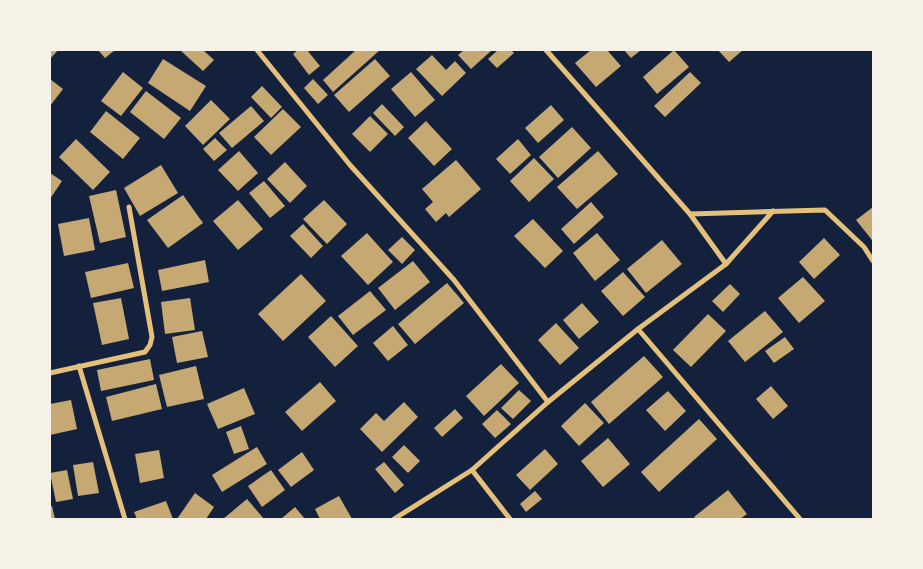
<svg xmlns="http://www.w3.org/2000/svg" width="923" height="569" font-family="'Golos Text',sans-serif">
<rect width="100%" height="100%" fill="#14213d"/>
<g fill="#c6a872">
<polygon points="50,50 58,50 50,59"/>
<polygon points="98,50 115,50 105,58"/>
<polygon points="180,50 203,50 214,60 203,71"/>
<polygon points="298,50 307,50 320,66 309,75 293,54"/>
<polygon points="356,50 380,50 333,92 323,80"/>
<polygon points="464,50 492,50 471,69 458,55"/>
<polygon points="498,50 511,50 514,53 497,68 488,59"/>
<polygon points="591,50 607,50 621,66 596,87 575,63"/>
<polygon points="624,50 641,50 631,58"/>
<polygon points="674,50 689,67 657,94 643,77"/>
<polygon points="718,50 743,50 729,62"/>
<polygon points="432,55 446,70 455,61 466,73 442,96 416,69"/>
<polygon points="163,59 206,86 190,111 148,83"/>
<polygon points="375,59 390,76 349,112 334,95"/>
<polygon points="123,72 143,88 121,116 101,101"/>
<polygon points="411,72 435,100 415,117 391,89"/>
<polygon points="690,72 701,83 665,117 654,106"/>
<polygon points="50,79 63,89 50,106"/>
<polygon points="313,79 328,95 318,104 304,88"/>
<polygon points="262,86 282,107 271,118 251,97"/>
<polygon points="146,91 181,118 164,139 130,112"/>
<polygon points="211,100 230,119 203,145 185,126"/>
<polygon points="382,104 404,127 395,136 373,113"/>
<polygon points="551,105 564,120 538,143 525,128"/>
<polygon points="251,106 264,121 232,148 219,133"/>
<polygon points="283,109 301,127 271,155 254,137"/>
<polygon points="106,111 140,138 123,159 90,132"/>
<polygon points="370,116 388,134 370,152 352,134"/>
<polygon points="426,121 452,149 434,166 408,138"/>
<polygon points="572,127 591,148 558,178 539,157"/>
<polygon points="215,138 227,150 214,161 203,149"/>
<polygon points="76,139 110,172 93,190 59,157"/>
<polygon points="518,139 531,155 510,174 496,159"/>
<polygon points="239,151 258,173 238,191 218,170"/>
<polygon points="598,151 618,174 577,209 557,187"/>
<polygon points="534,158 554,179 529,202 510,181"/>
<polygon points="456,160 481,189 449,217 446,213 436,222 425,209 433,202 422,189"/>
<polygon points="285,162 307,186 290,203 267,179"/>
<polygon points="161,165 178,193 140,216 124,188"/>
<polygon points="50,173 62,181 50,199"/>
<polygon points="264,181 285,206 270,218 249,193"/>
<polygon points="116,190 126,237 100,243 89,196"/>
<polygon points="183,195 203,223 168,248 147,220"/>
<polygon points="238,200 263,229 238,250 213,221"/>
<polygon points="324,200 347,224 327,244 303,219"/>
<polygon points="591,202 604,217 574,244 561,229"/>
<polygon points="873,207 873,239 872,240 856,220"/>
<polygon points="89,218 95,250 64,256 58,224"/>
<polygon points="533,219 563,251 545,268 514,236"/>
<polygon points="303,224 323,246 311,258 290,236"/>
<polygon points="367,233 393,262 368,285 341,256"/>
<polygon points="597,233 620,260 595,281 573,253"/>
<polygon points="402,237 415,250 402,264 388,250"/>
<polygon points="824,238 840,255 814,279 799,262"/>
<polygon points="662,240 682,264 646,293 627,269"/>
<polygon points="205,260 209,282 162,291 158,270"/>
<polygon points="413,261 430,282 395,310 378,288"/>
<polygon points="128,263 134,288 91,298 85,272"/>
<polygon points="623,272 645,297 623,316 601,291"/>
<polygon points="301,274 326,301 283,341 258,314"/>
<polygon points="803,277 825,301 799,323 778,298"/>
<polygon points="447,283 464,303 415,344 398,324"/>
<polygon points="730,284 740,294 723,312 712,301"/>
<polygon points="370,291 386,310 353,335 338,316"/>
<polygon points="121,298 129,339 102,345 93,303"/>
<polygon points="190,298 195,330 165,334 161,302"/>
<polygon points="582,303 599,322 579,339 563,320"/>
<polygon points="765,311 783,332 745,362 728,341"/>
<polygon points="708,314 726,331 691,367 673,350"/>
<polygon points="331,316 358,346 335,367 308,337"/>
<polygon points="556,323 579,348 560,365 538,340"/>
<polygon points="393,326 408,345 388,361 373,343"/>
<polygon points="202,331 208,357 177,363 172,337"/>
<polygon points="785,337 794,349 774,363 765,351"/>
<polygon points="644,356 663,377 609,424 591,402"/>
<polygon points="150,359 154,380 101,391 97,370"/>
<polygon points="501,364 519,383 484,416 466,396"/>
<polygon points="196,366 204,399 167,407 159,375"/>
<polygon points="320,382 336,401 302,431 285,412"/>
<polygon points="156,384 162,409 112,421 106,397"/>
<polygon points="771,386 788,406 773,419 756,399"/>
<polygon points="244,388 255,414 218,429 207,404"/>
<polygon points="519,390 531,401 513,419 501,408"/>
<polygon points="668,391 686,411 665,431 646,410"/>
<polygon points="71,400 77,429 50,435 50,404"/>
<polygon points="404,402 418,417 382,452 360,429 376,413 384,421"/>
<polygon points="585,403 604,423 579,446 561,426"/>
<polygon points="455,409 463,418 442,437 434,428"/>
<polygon points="497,410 511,424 495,438 482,424"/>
<polygon points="699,419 717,439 659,492 641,472"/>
<polygon points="241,426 249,449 234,454 226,432"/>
<polygon points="608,438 630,464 603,487 581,461"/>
<polygon points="404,445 420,461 408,473 392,457"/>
<polygon points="257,447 267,464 222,492 212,475"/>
<polygon points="545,449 558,464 530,490 516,475"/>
<polygon points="159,450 164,478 140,483 135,454"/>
<polygon points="302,452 314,470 291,487 278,470"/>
<polygon points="93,462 99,493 78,496 73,465"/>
<polygon points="384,462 404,485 395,493 375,469"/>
<polygon points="67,470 73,499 56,502 50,473"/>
<polygon points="271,470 285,490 262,507 248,486"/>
<polygon points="728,490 747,514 740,519 696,519 694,517"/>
<polygon points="535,491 542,499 526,512 520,504"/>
<polygon points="195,493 214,507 206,519 177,519"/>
<polygon points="339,496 352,519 320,519 315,509"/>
<polygon points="247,499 264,519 223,519"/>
<polygon points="166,501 173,519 137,519 134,512"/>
<polygon points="52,506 55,519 50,519 50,507"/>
<polygon points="295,507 305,519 281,519"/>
</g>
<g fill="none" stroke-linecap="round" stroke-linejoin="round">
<g stroke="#e5c07b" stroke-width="5">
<polyline points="257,50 350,165 454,280 548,402"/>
<polyline points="546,50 690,214 825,210 864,247 873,261"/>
<polyline points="690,214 726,264"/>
<polyline points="638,329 800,519"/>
<polyline points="79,366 125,519"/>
<polyline points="50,373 145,352 150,345 152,337 129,207"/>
<polyline points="472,470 510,519"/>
<polyline points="394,519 472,470 548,402 638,329 726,264 773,211"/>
</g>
</g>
<rect width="923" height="569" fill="none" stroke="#f6f1e7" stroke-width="102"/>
</svg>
